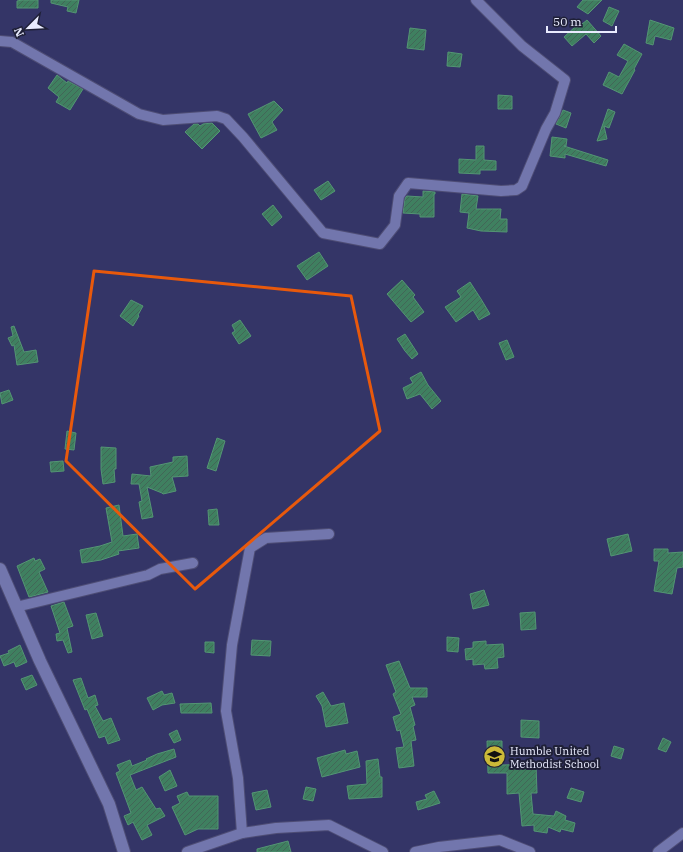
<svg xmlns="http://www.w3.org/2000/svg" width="683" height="852" font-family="'IBM Plex Serif',serif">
<defs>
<pattern id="building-hatch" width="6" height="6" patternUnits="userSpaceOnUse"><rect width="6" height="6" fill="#3f8060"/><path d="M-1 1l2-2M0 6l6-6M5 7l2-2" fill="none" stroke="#426657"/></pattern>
</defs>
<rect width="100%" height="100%" fill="#343567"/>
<g fill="url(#building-hatch)" stroke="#549574">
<polygon points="22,0 38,0 38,8 17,8 17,1"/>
<polygon points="51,0 79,0 76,13 67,11 68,7 51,3"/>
<polygon points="583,0 602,0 588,14 577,7"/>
<polygon points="609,7 619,11 612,26 603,21"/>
<polygon points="587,20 601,36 594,43 586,34 572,46 564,37 576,26 577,28"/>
<polygon points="650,20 674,28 671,40 655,36 653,45 646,43"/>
<polygon points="410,28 426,30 424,50 407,48"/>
<polygon points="624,44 642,54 634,69 635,70 622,94 603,85 609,72 619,77 628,61 617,55"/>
<polygon points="448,52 462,54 460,67 447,66"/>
<polygon points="57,75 67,83 68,81 83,89 70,110 56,102 59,97 48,88"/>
<polygon points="498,95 512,96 512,109 498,109"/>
<polygon points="274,101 283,110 272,122 277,130 261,138 248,114"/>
<polygon points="608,109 615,112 609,128 604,126 607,139 597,141"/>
<polygon points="563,110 571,113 566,128 556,124"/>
<polygon points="212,123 220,131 202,149 185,132 194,124 198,124 200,126 203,124"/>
<polygon points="552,137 567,139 566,146 564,146 608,160 606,166 565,154 565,158 550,156"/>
<polygon points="476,146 484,146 484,160 496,161 496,170 480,170 480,174 459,173 459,159 476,160"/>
<polygon points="328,181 335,191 321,200 314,190"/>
<polygon points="423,191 435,192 435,194 434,194 434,217 420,217 420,214 403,213 405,198 407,196 423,197"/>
<polygon points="462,194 478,196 476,209 501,209 500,219 507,219 507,232 481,231 467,228 469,213 460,212"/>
<polygon points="273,205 282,217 272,226 262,214"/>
<polygon points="319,252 328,266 307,280 297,266"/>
<polygon points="402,280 415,295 413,297 424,312 411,322 387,294"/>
<polygon points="470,282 481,299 490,314 479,320 473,310 456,322 445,307 461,297 457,291"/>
<polygon points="131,300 143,306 138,315 139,316 133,326 120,316"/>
<polygon points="240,320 251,336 239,344 232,333 235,331 232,325"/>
<polygon points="14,326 24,352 36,350 38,362 17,365 14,345 12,346 8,338 13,336 11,327"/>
<polygon points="405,334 418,354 412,359 405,351 397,339"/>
<polygon points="507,340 514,357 506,360 499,343"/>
<polygon points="421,372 428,385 441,401 432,409 420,394 407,399 403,388 413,383 410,378"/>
<polygon points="9,390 13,400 2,404 0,393"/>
<polygon points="67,431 76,433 74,450 65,449"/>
<polygon points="217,438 225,441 216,471 207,468"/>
<polygon points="101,447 116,448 116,469 114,469 115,482 103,484 101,469"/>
<polygon points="187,456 188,476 172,477 176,491 163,494 162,493 147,487 153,517 142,519 139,502 142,501 139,484 131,484 132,474 151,476 150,467 173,462 173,457"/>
<polygon points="63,461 64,471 51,472 50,462"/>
<polygon points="119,505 123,536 137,534 139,548 118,551 119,554 101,560 82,563 80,550 100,546 112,542 106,508"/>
<polygon points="217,509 219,525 209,525 208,510"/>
<polygon points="628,534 632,551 611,556 607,539"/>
<polygon points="654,549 668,549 668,553 683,552 683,567 677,568 672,594 654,591 659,561 654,561"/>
<polygon points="34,558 35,561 40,559 45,569 39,572 48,592 29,597 17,566"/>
<polygon points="484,590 489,605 473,609 470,594"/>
<polygon points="64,602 73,626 67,628 72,652 68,653 63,640 57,641 56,634 60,633 51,606"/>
<polygon points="535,612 536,629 521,630 520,613"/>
<polygon points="96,613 103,636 92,639 86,615"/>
<polygon points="447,637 459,638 458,652 447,651"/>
<polygon points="252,640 271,641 270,656 251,655"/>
<polygon points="486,641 486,645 503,644 504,657 497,658 498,668 485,669 484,664 473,665 473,659 466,660 465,649 473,648 473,642"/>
<polygon points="205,642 214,642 214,653 205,652"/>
<polygon points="20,645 27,662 16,667 14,662 4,666 0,656 9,653 8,651"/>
<polygon points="399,661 410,688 427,688 427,697 412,697 415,705 410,707 415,725 413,726 416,740 411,741 414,766 399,768 396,748 404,747 400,730 397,731 393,717 401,714 393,694 396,692 386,665"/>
<polygon points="32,675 37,685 26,690 21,679"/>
<polygon points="81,678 88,698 95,695 98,705 95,706 103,721 111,718 120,740 108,744 105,736 99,738 87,709 85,710 73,680"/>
<polygon points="162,691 164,695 172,693 175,703 162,705 153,710 147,698"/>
<polygon points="323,692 331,706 344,703 348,723 326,727 322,706 316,696"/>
<polygon points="211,703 212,713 181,713 180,704"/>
<polygon points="521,720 539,721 539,738 521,737"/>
<polygon points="177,730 181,740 174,743 169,734"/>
<polygon points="663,738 671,742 666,752 658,749"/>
<polygon points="487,741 502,741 502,765 536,764 537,793 531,793 533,814 554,816 556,811 566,816 565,820 575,823 573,832 561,829 560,832 548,827 547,833 534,831 534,825 522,826 519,793 507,794 507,773 488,773"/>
<polygon points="614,746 624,749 621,759 611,756"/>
<polygon points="174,749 176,757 130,775 136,790 142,787 156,809 160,808 165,816 147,825 152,835 142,840 133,822 128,825 124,816 131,813 116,773 120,771 117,765 130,760 132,766 147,760 146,759 157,754"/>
<polygon points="345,750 346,754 357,751 360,767 322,777 317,758"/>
<polygon points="378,759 380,777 382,777 382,797 349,799 347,786 367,784 366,761"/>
<polygon points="170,770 177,786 165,791 159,777"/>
<polygon points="306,787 316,789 313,801 303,799"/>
<polygon points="571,788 584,792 581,802 567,798"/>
<polygon points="267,790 271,807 256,810 252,793"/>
<polygon points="434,791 440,803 418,810 416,802 427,799 425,795"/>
<polygon points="187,792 189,796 218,796 218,829 198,829 185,835 172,807 180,803 177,796"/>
<polygon points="288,841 291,852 257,852 257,849"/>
</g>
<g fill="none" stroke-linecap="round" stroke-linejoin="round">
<defs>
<g id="street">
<polyline points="0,41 12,42 139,114 163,120 217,116 226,119 243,137 323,233 380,244 395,225 399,196 408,183 501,191 516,190 522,186 546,129 555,113 565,80 522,46 476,0"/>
<polyline points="16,607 148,575 160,569 193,563"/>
<polyline points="242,833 238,778 226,711 232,645 250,548 266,538 329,534"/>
<polyline points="187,852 242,833 276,828 329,825 383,852"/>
<polyline points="415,852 439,847 500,840 530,852"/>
<polyline points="658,852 683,833"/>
</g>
<polyline id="secondary" points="0,569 40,661 109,804 124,852"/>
</defs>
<use href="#street" stroke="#4e4d75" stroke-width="12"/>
<use href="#secondary" stroke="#4e4d75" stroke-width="14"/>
<use href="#street" stroke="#7276ad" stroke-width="10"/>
<use href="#secondary" stroke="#7276ad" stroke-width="12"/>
</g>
<path fill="none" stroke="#e8590c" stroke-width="3" stroke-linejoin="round" d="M94 271 351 296 380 431 195 589 66 461Z"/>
<defs>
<symbol id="school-disc" viewBox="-11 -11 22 22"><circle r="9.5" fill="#ccb938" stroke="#1f2037"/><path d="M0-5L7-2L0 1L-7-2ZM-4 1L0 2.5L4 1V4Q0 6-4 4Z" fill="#111"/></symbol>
</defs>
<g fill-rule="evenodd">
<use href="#school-disc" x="482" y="744" width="25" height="25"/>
</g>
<g text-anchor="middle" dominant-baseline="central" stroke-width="4" stroke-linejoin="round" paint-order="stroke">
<g font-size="11" fill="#e9ebfe" stroke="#1f2037" text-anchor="start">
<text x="510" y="751">Humble United<tspan x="510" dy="13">Methodist School</tspan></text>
</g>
</g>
<g transform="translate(28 28) rotate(246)" stroke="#1f2037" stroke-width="3" paint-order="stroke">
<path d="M0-3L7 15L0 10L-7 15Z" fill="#e9ebfe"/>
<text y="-6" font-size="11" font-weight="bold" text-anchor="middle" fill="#e9ebfe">N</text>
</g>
<path d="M547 26v6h69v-6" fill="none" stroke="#e9ebfe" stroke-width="2"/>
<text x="553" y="26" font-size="12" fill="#e9ebfe" stroke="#1f2037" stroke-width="3" paint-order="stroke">50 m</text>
</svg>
